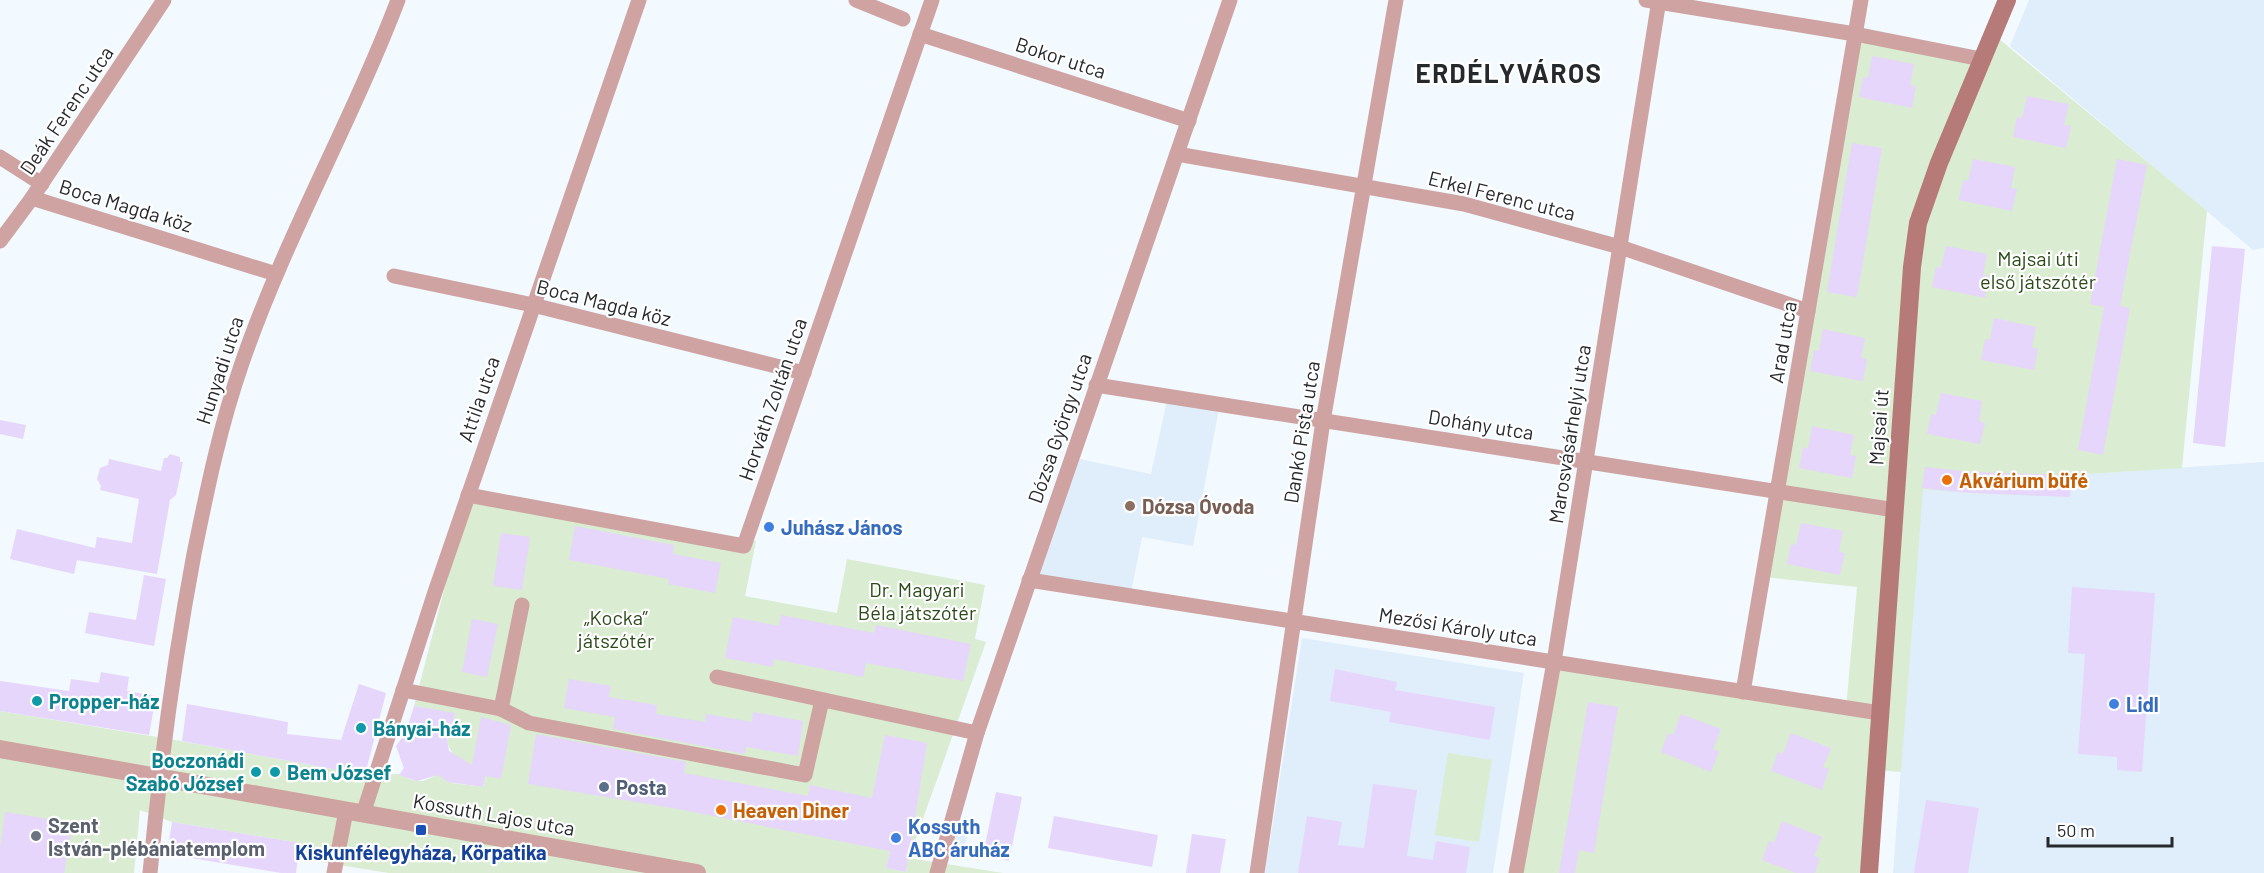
<svg xmlns="http://www.w3.org/2000/svg" width="2264" height="873" font-family="Barlow,sans-serif">
<rect width="100%" height="100%" fill="#f2f9ff"/>
<g fill="#dfeefa">
<polygon points="2029,0 2264,0 2264,248 2253,250 2010,46"/>
<polygon points="1167,400 1219,409 1193,546 1142,537 1131,592 1035,576 1075,458 1151,474"/>
<polygon points="2264,462 2264,873 1893,873 1922,488 1971,493 2070,496 2071,475"/>
<polygon points="1302,638 1524,673 1493,873 1265,873"/>
<polygon points="958,828 969,831 961,857 950,854"/>
</g>
<g fill="#daecd1" fill-rule="evenodd">
<polygon points="1993,34 2207,211 2182,468 2071,475 2070,497 1971,493 1923,489 1901,772 1877,770 1868,873 1516,873 1554,662 1846,708 1857,587 1763,577 1856,35 1980,60 1919,224"/>
<path d="M469 494 756 541 745 596 837 613 847 559 985 585 975 639 986 642 909 858 1003 873H389L308 860 300 843 172 822 140 810 134 873H0V711L181 741 365 775 400 774 412 780 423 781 433 777 451 764 452 752C442 738 451 728 455 714L414 706ZM454 770 486 777 483 787 452 783ZM890 851 908 858 906 872 886 868Z"/>
<polygon points="1448,753 1492,760 1479,842 1435,835"/>
</g>
<g fill="#e6d6fb">
<polygon points="1872,56 1914,64 1910,85 1916,86 1912,108 1859,97 1863,77 1868,78"/>
<polygon points="2027,96 2069,104 2064,125 2071,126 2066,148 2013,137 2017,117 2022,118"/>
<polygon points="1852,143 1882,148 1857,297 1827,292"/>
<polygon points="1973,159 2015,167 2011,188 2017,189 2012,211 1959,200 1963,180 1968,181"/>
<polygon points="2117,159 2147,165 2120,306 2130,308 2103,455 2078,450 2104,307 2090,304"/>
<polygon points="1946,246 1987,254 1983,275 1989,276 1985,298 1932,287 1936,267 1941,268"/>
<polygon points="2212,246 2245,249 2225,447 2193,443"/>
<polygon points="1994,318 2036,327 2032,347 2038,349 2034,370 1981,360 1985,339 1990,340"/>
<polygon points="1823,329 1865,338 1861,358 1867,359 1863,381 1810,371 1814,350 1819,351"/>
<polygon points="1941,393 1982,401 1979,421 1985,423 1980,444 1927,434 1931,414 1936,415"/>
<polygon points="0,420 26,425 23,439 0,434"/>
<polygon points="1812,426 1854,435 1850,455 1856,456 1852,478 1799,468 1803,447 1808,449"/>
<polygon points="170,454 180,457 180,462 183,462 176,495 170,500 157,574 77,560 74,574 10,559 17,529 95,548 97,537 132,543 139,499 100,490 101,486 97,479 100,468 108,465 109,459 161,471 164,458 167,458"/>
<polygon points="1925,467 1971,472 2071,475 2070,497 1971,493 1922,488"/>
<polygon points="1801,523 1843,531 1839,552 1845,553 1840,575 1787,564 1791,544 1796,545"/>
<polygon points="575,526 674,545 673,554 721,563 715,593 668,584 669,579 569,560"/>
<polygon points="501,533 530,537 522,590 493,586"/>
<polygon points="144,575 166,579 154,646 85,633 89,612 136,620"/>
<polygon points="2072,587 2155,593 2142,772 2117,770 2117,757 2078,754 2085,654 2068,653"/>
<polygon points="781,615 874,633 876,625 971,644 963,681 866,663 863,677 774,659 773,667 725,658 733,617 779,626"/>
<polygon points="472,619 498,624 487,677 462,672"/>
<polygon points="1335,669 1397,682 1395,690 1495,707 1490,740 1389,722 1391,712 1330,701"/>
<polygon points="101,672 129,677 127,691 156,696 149,735 0,711 0,681 69,691 71,679 99,683"/>
<polygon points="569,679 611,686 609,697 657,705 656,714 705,722 706,714 752,722 753,712 803,721 798,756 746,747 745,754 613,729 615,717 564,708"/>
<polygon points="359,684 386,693 365,775 182,741 187,704 288,722 287,734 341,740"/>
<polygon points="1588,702 1618,707 1594,853 1579,850 1575,873 1559,873"/>
<polygon points="414,706 455,713 452,726 445,724 449,751 472,765 481,717 511,725 501,779 486,776 483,787 448,782 438,775 417,781 399,775 404,768 396,746 406,732"/>
<polygon points="1681,714 1721,729 1713,749 1719,751 1711,772 1661,752 1668,733 1673,735"/>
<polygon points="1791,733 1831,748 1823,767 1829,769 1822,790 1771,771 1778,752 1783,754"/>
<polygon points="536,734 686,762 684,773 808,796 810,785 872,798 885,735 927,743 906,872 886,868 890,851 678,809 528,784"/>
<polygon points="1373,784 1417,790 1407,856 1433,860 1436,841 1470,847 1466,873 1298,873 1307,816 1342,822 1338,845 1364,848"/>
<polygon points="996,792 1022,797 1009,861 983,855"/>
<polygon points="1926,800 1979,808 1968,873 1914,873"/>
<polygon points="5,812 73,823 64,873 0,873 0,849"/>
<polygon points="1054,816 1158,835 1152,867 1048,848"/>
<polygon points="1782,821 1822,837 1814,856 1820,858 1815,873 1796,873 1762,860 1769,841 1774,843"/>
<polygon points="172,822 300,843 296,873 281,873 167,854"/>
<polygon points="1192,834 1226,839 1220,873 1186,873"/>
</g>
<g fill="none" stroke-linecap="round" stroke-linejoin="round">
<g stroke="#cea3a2" stroke-width="15">
<polyline points="856,0 903,19"/>
<polyline points="1646,0 1855,34 1981,59"/>
<polyline points="920,34 1189,121"/>
<polyline points="1177,154 1464,204 1620,247 1808,311"/>
<polyline points="0,157 42,184"/>
<polyline points="32,198 276,274"/>
<polyline points="0,241 32,198 164,0"/>
<polyline points="394,276 533,305 804,373"/>
<polyline points="1096,385 1895,510"/>
<polyline points="468,495 744,546 932,0"/>
<polyline points="1029,580 1880,713"/>
<polyline points="717,677 977,733"/>
<polyline points="403,690 501,709 529,723 805,775 822,700"/>
<polyline points="1743,692 1861,0"/>
<polyline points="501,709 522,605"/>
<polyline points="363,814 435,592 639,0"/>
<path d="M150 873C160 766 174 660 194 554 207 490 220 426 242 363 285 238 351 123 398 0"/>
<polyline points="334,873 346,811"/>
<polyline points="937,873 977,733 1230,0"/>
<polyline points="1257,873 1323,421 1396,0"/>
<polyline points="1516,873 1554,662 1659,0"/>
</g>
<polyline stroke="#cea3a2" stroke-width="18" points="0,749 697,873"/>
<polyline stroke="#b67a78" stroke-width="18" points="1869,873 1912,267 1918,223 1939,163 2007,0"/>
</g>
<g fill="#e8710a" stroke="#fff" stroke-width="2">
<circle cx="1947" cy="480" r="6"/>
<circle cx="721" cy="810" r="6"/>
</g>
<circle fill="#8d6e63" stroke="#fff" stroke-width="2" cx="1130" cy="506" r="6"/>
<g fill="#3f7fe0" stroke="#fff" stroke-width="2">
<circle cx="769" cy="527" r="6"/>
<circle cx="2114" cy="704" r="6"/>
<circle cx="896" cy="838" r="6"/>
</g>
<g fill="#0f9aa8" stroke="#fff" stroke-width="2">
<circle cx="37" cy="701" r="6"/>
<circle cx="361" cy="728" r="6"/>
<circle cx="256" cy="772" r="6"/>
<circle cx="275" cy="772" r="6"/>
</g>
<circle fill="#5c6f8a" stroke="#fff" stroke-width="2" cx="604" cy="787" r="6"/>
<rect fill="#1a4fb4" stroke="#fff" stroke-width="2" x="415" y="824" width="12" height="12" rx="3"/>
<circle fill="#6b7280" stroke="#fff" stroke-width="2" cx="36" cy="836" r="6"/>
<g text-anchor="middle" dominant-baseline="central" stroke-width="4.5" stroke-linejoin="round" paint-order="stroke">
<g font-size="20" fill="#26292c" stroke="#fff">
<text transform="translate(1061 57) rotate(18)">Bokor utca</text>
<text transform="translate(66 110) rotate(-56)">Deák Ferenc utca</text>
<text transform="translate(1502 195) rotate(14)">Erkel Ferenc utca</text>
<text transform="translate(126 205) rotate(17)">Boca Magda köz</text>
<text transform="translate(604 302) rotate(14)">Boca Magda köz</text>
<text transform="translate(1782 342) rotate(-80)">Arad utca</text>
<text transform="translate(219 370) rotate(-72)">Hunyadi utca</text>
<text transform="translate(478 399) rotate(-71)">Attila utca</text>
<text transform="translate(772 399) rotate(-71)">Horváth Zoltán utca</text>
<text transform="translate(1481 424) rotate(9)">Dohány utca</text>
<text transform="translate(1878 427) rotate(-86)">Majsai út</text>
<text transform="translate(1059 428) rotate(-71)">Dózsa György utca</text>
<text transform="translate(1301 432) rotate(-81)">Dankó Pista utca</text>
<text transform="translate(1569 434) rotate(-81)">Marosvásárhelyi utca</text>
<text transform="translate(1458 626) rotate(9)">Mezősi Károly utca</text>
<text transform="translate(494 814) rotate(10)">Kossuth Lajos utca</text>
</g>
<g font-size="20" fill="#2b4919" stroke="#fff">
<text x="2038" y="258">Majsai úti<tspan x="2038" dy="23">első játszótér</tspan></text>
<text x="917" y="589">Dr. Magyari<tspan x="917" dy="23">Béla játszótér</tspan></text>
<text x="616" y="617">„Kocka”<tspan x="616" dy="23">játszótér</tspan></text>
</g>
<g font-size="20" font-weight="bold" fill="#c56008" stroke="#fff" text-anchor="start">
<text x="1959" y="480">Akvárium büfé</text>
<text x="733" y="810">Heaven Diner</text>
</g>
<g font-size="20" font-weight="bold" fill="#785e54" stroke="#fff" text-anchor="start">
<text x="1142" y="506">Dózsa Óvoda</text>
</g>
<g font-size="20" font-weight="bold" fill="#366cbe" stroke="#fff" text-anchor="start">
<text x="781" y="527">Juhász János</text>
<text x="2126" y="704">Lidl</text>
<text x="908" y="826">Kossuth<tspan x="908" dy="23">ABC áruház</tspan></text>
</g>
<g font-size="20" font-weight="bold" fill="#0d838f" stroke="#fff" text-anchor="start">
<text x="49" y="701">Propper-ház</text>
<text x="373" y="728">Bányai-ház</text>
<text x="244" y="760" text-anchor="end">Boczonádi<tspan x="244" dy="23">Szabó József</tspan></text>
<text x="287" y="772">Bem József</text>
</g>
<g font-size="20" font-weight="bold" fill="#4e5e75" stroke="#fff" text-anchor="start">
<text x="616" y="787">Posta</text>
</g>
<g font-size="20" font-weight="bold" fill="#5b616d" stroke="#fff" text-anchor="start">
<text x="48" y="825">Szent<tspan x="48" dy="23">István-plébániatemplom</tspan></text>
</g>
<g font-size="20" font-weight="bold" fill="#164399" stroke="#fff">
<text x="421" y="852">Kiskunfélegyháza, Körpatika</text>
</g>
<g font-size="26" font-weight="bold" letter-spacing="1.5" fill="#26292c" stroke="#fff">
<text x="1509" y="72">ERDÉLYVÁROS</text>
</g>
</g>
<path d="M2048 837v9h124v-9" fill="none" stroke="#26292c" stroke-width="3"/>
<text x="2057" y="837" font-size="18" fill="#26292c" stroke="#ffffff" stroke-width="4.5" paint-order="stroke">50 m</text>
</svg>
